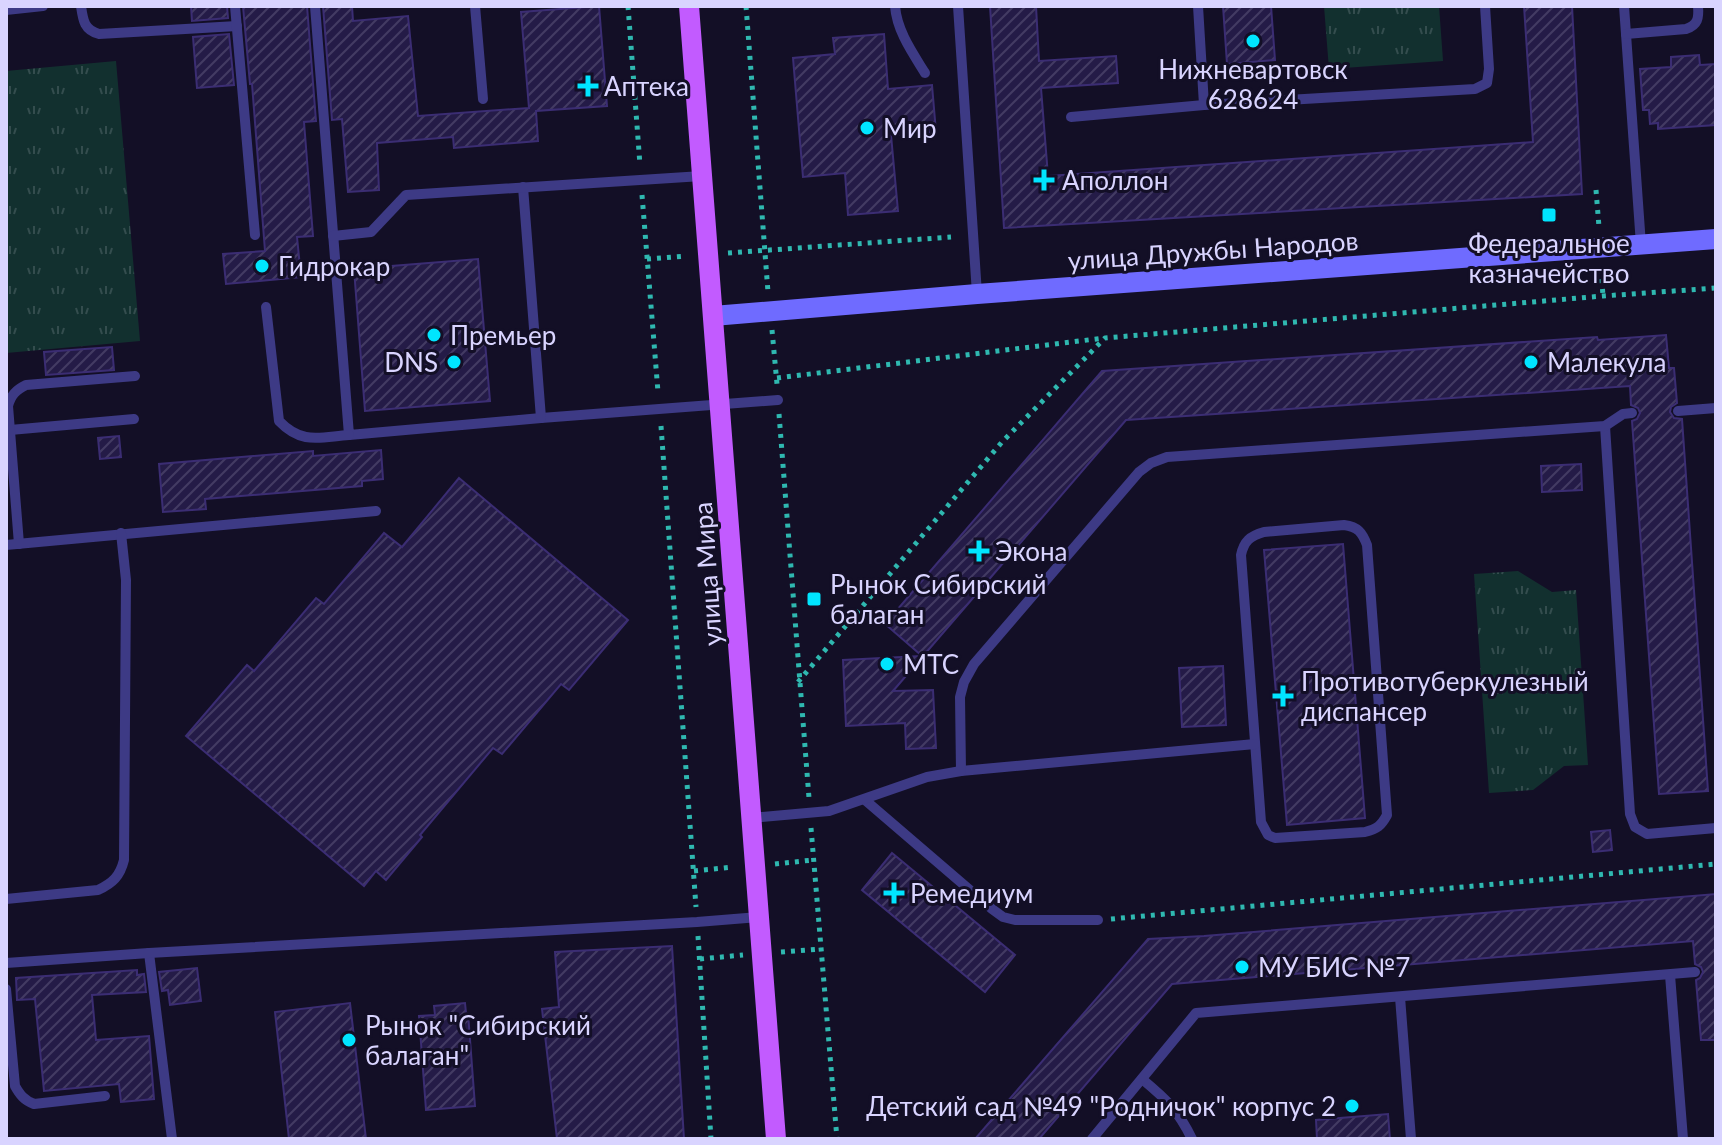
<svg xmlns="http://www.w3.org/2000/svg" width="1722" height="1145" font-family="Lato,sans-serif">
<defs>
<pattern id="grass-tufts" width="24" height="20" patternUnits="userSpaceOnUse" patternTransform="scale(2)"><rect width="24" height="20" fill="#12302f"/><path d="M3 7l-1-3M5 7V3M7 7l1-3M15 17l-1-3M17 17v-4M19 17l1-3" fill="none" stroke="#344d4e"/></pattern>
<pattern id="building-hatch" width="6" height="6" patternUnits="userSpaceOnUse" patternTransform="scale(2)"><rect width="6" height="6" fill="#241b47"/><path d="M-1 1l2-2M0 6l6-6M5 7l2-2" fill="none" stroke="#433b63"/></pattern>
</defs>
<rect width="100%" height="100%" fill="#130f26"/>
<g fill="url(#grass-tufts)">
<polygon points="1324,6 1439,6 1443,61 1329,69"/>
<polygon points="116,61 140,341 6,353 6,71"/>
<polygon points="1518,571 1552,592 1576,590 1588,765 1564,766 1533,790 1489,793 1474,574"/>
</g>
<g fill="url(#building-hatch)" stroke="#3b2d73" stroke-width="2">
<polygon points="191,6 227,6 228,18 192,21"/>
<polygon points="243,6 307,6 316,121 304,122 313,236 297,237 301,277 226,284 223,254 265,251 252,84 250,84"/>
<polygon points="323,6 352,6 353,21 408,16 418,116 529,108 521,12 599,6 607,106 536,111 538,141 454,148 453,137 377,143 379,190 348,192 342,119 332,120"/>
<polygon points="990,6 1036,6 1039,61 1116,56 1118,83 1041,88 1048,176 1533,142 1524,6 1572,6 1582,194 1004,228"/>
<polygon points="1223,6 1271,6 1275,60 1227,64"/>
<polygon points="229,34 234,85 197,88 193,37"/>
<polygon points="884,34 888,89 932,85 936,132 891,135 898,211 848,215 845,173 803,177 793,58 835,54 833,38"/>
<polygon points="1699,55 1700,65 1716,64 1716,125 1658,129 1658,123 1650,124 1649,110 1643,110 1640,69 1671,67 1671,57"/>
<polygon points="478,259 490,401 365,411 354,269"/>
<polygon points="1666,335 1669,368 1674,368 1677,403 1671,407 1670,412 1674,418 1682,419 1708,791 1659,794 1632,421 1637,419 1640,413 1638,408 1631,405 1630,386 1126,420 893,691 933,690 936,748 906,749 905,723 846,726 843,660 922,656 885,624 1102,371 1597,337 1598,340"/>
<polygon points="112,347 114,370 46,375 44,352"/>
<polygon points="119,436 121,457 100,459 98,438"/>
<polygon points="381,450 383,479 362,481 362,486 205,499 206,509 163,512 159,464 313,451 313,456"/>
<polygon points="1581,464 1582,490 1542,492 1541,466"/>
<polygon points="459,478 628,620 569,690 561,684 502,754 493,748 420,835 422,837 386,880 376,871 364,886 186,736 247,665 254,671 316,598 324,604 384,533 402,547"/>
<polygon points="1343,544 1365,818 1287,825 1264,550"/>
<polygon points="1223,666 1226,725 1182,727 1179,668"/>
<polygon points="1610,830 1612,850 1593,852 1591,832"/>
<polygon points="892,853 1015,955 985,992 862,890"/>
<polygon points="1716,894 1716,1040 1701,1040 1696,980 1700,978 1703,972 1701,967 1695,964 1693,941 1172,984 1039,1139 975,1139 1148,939 1204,936"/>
<polygon points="672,946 684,1139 557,1139 542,1009 559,1007 555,952"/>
<polygon points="197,968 201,1001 170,1005 168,990 162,991 159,972"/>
<polygon points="137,970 137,975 144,974 146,992 92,995 96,1040 149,1036 154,1099 121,1102 119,1084 44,1091 35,999 17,1000 16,978"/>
<polygon points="350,1003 366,1139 289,1139 275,1012"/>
<polygon points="465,1003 466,1013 468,1013 475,1106 426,1110 419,1016 435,1015 434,1006"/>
<polygon points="1388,1114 1390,1139 1317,1139 1316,1120"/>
</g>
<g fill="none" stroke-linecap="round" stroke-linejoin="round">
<g stroke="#2fb8b0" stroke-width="5" stroke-dasharray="4 6" stroke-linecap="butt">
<polyline points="628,6 640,165"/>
<polyline points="746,6 768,292"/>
<polyline points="1596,190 1599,227"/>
<polyline points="642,195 658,392"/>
<polyline points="728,253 951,237"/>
<polyline points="647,259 686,256"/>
<polyline points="1601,269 1603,296"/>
<polyline points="772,330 777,384"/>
<polyline points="777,378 1104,338"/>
<polyline points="779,414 809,798"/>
<polyline points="661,426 696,907"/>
<polyline points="798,682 1002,442 1105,338 1603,296 1716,288"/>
<polyline points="811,828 837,1139"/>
<polyline points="775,864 813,860"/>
<polyline points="694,871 733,867"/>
<polyline points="1111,919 1716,864"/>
<polyline points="698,936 711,1139"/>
<polyline points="781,952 821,949"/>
<polyline points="700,959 743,955"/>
</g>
<g stroke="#3d3a85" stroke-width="10">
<path d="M81 6C83 20 84 30 99 34L237 26"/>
<polyline points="235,6 255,235"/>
<polyline points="315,6 349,435 541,418 778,400"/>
<polyline points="475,6 483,99"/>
<path d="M895 6C897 31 912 52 925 73"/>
<polyline points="958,6 977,294"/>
<polyline points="1198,6 1204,105"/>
<polyline points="1624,6 1641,245"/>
<polyline points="6,10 43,6"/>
<path d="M1626 34 1686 29C1698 25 1699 18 1698 6"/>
<polyline points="1071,117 1204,105 1475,89 1487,83 1489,69 1485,6"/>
<polyline points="523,187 541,418"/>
<polyline points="333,236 371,232 406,195 702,176"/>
<path d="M266 307 279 421C302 445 320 437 349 435"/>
<polyline points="1678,411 1716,408"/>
<polyline points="1605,426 1630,814 1635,827 1647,834 1716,828"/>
<polyline points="10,430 134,419"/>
<path d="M1344 525C1358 527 1362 532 1367 545L1387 815C1381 826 1377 829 1365 832L1275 838 1268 835 1261 822 1241 555C1244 541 1250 536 1264 532Z"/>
<path d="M19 544 8 406C11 395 16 390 26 385L135 376"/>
<polyline points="6,545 376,511"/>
<polyline points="961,771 1255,744"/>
<polyline points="865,800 992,909 1003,917 1015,920 1098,920"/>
<polyline points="751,818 829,811 927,777 961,771 960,697 964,682 974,664 1139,472 1151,463 1167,457 1605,426 1623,414 1632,413"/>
<path d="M6 899 98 890C113 883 120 876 124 860L126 580 121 533"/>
<polyline points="149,953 172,1139"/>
<polyline points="6,963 149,953 697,922 759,917"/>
<polyline points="1670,975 1683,1139"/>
<path d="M6 989 15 1086C20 1095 24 1100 34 1104L105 1096"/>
<polyline points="1400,997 1411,1139"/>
<path d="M1142 1079C1166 1099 1178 1110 1192 1139"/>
<polyline points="1092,1139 1196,1013 1695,972"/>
</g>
<polyline stroke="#6f6bff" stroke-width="20" points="713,316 977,294 1716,239"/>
<polyline stroke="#c25bff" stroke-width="20" points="689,6 776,1139"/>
</g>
<g fill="#00e5ff" stroke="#130f26" stroke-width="3">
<circle cx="1253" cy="41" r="8"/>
<path d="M584 74h8v8h8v8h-8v8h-8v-8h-8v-8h8z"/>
<circle cx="867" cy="128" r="8"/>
<path d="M1040 168h8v8h8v8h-8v8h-8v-8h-8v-8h8z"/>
<rect x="1541" y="207" width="16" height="16" rx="4"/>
<circle cx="262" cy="266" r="8"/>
<circle cx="434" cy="335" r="8"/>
<circle cx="454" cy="362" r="8"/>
<circle cx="1531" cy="362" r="8"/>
<path d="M975 539h8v8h8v8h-8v8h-8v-8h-8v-8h8z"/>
<rect x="806" y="591" width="16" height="16" rx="4"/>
<circle cx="887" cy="664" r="8"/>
<path d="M1279 684h8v8h8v8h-8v8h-8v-8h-8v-8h8z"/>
<path d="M890 881h8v8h8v8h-8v8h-8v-8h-8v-8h8z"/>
<circle cx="1242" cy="967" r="8"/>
<circle cx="349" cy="1040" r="8"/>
<circle cx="1352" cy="1106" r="8"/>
</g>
<g text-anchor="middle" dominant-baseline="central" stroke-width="6" stroke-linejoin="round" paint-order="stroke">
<g font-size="26" fill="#d9d4ff" stroke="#130f26" text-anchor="start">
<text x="1253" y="69" text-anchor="middle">Нижневартовск<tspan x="1253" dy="30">628624</tspan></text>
<text x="604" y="86">Аптека</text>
<text x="883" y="128">Мир</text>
<text x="1062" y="180">Аполлон</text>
<text x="1549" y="243" text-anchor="middle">Федеральное<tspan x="1549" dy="30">казначейство</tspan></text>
<text x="278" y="266">Гидрокар</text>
<text x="450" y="335">Премьер</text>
<text x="438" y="362" text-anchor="end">DNS</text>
<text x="1547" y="362">Малекула</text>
<text x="995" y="551">Экона</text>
<text x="830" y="584">Рынок Сибирский<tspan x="830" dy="30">балаган</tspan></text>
<text x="903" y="664">МТС</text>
<text x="1301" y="681">Противотуберкулезный<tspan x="1301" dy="30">диспансер</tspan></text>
<text x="910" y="893">Ремедиум</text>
<text x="1258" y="967">МУ БИС №7</text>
<text x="365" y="1025">Рынок "Сибирский<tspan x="365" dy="30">балаган"</tspan></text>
<text x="1336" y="1106" text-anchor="end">Детский сад №49 "Родничок" корпус 2</text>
</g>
<g font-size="26" fill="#d9d4ff" stroke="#130f26">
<text transform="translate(1213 250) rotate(-4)">улица Дружбы Народов</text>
<text transform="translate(707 574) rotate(-94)">улица Мира</text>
</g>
</g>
<rect width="1722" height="1145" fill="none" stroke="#d9d4ff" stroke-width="16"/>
</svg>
